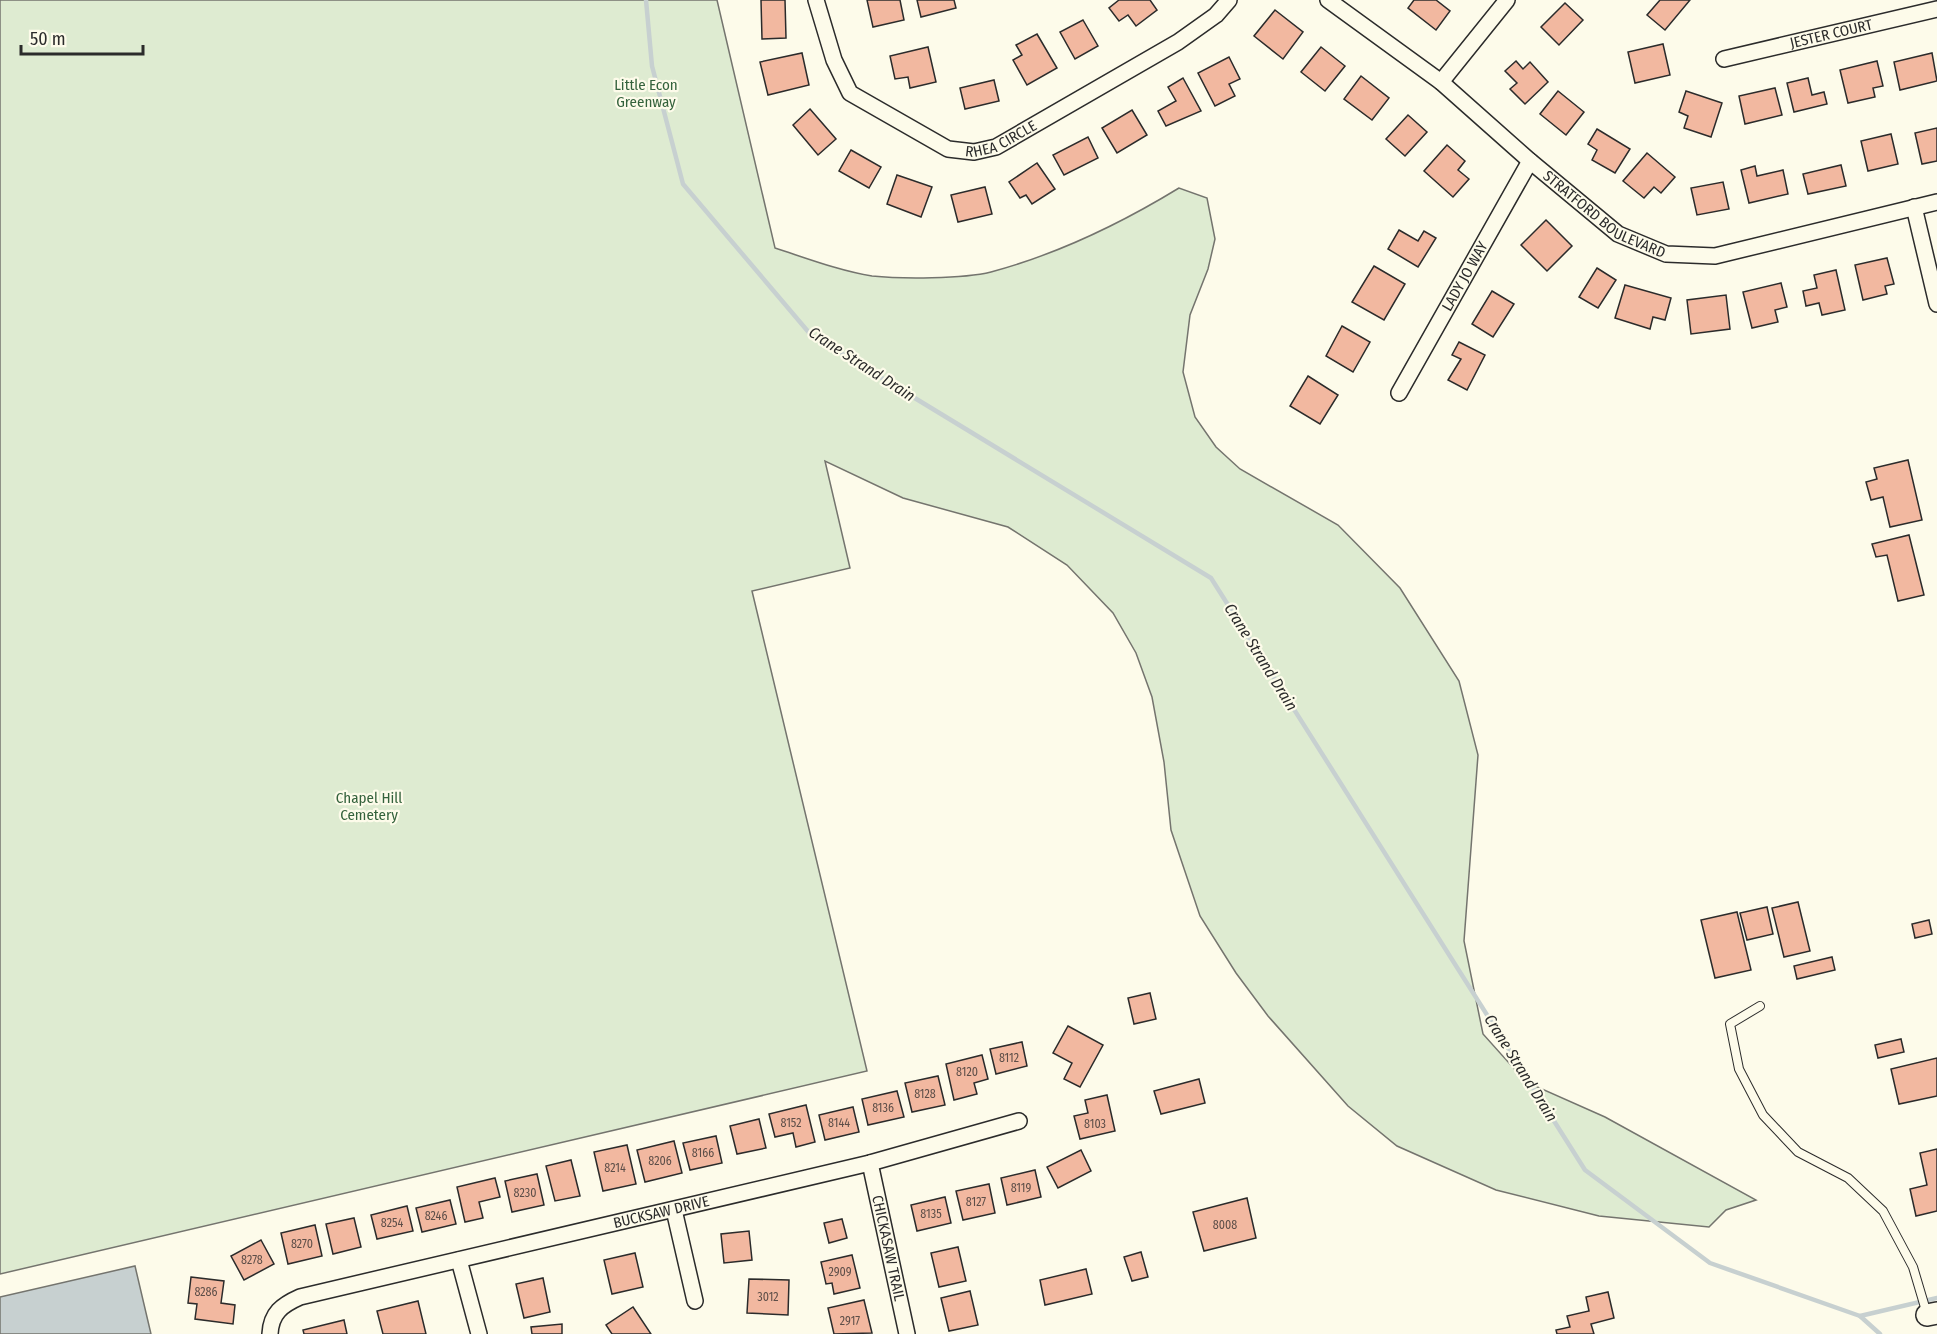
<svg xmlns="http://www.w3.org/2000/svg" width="1937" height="1334" font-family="'Fira Sans Condensed',sans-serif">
<rect width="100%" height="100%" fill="#fdfbea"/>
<path fill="#deebd1" stroke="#74746e" stroke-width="1.5" d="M0 0H717L775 248C806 258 840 271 872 276 901 279 963 279 991 272 1058 254 1120 224 1179 188L1207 198 1215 239 1208 269 1190 315 1183 372 1195 417 1216 447 1240 469 1338 525 1400 588 1459 681 1478 755 1464 941 1483 1034 1526 1082 1605 1117 1756 1200 1726 1210 1709 1227 1599 1216 1496 1190 1397 1146 1348 1106 1268 1016 1236 973 1200 916 1171 830 1164 762 1152 697 1136 653 1113 613 1067 565 1008 527 903 498 825 461 850 568 752 591 867 1071 0 1274Z"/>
<polygon fill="#c7d0d0" stroke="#74746e" stroke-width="1.5" points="135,1266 151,1334 0,1334 0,1297"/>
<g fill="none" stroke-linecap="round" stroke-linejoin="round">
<g stroke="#c7d0d0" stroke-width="4.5">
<polyline points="646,0 652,66 683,184 811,335 1211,578 1585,1170 1710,1263 1860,1316 1880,1334"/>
<polyline points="1860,1316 1937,1298"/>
</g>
</g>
<g fill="#f2b8a0" stroke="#2b2b2b" stroke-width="1.5">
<polygon points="761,0 785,0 786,38 762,39"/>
<polygon points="867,0 900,0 904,20 873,27"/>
<polygon points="917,0 954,0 956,8 921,17"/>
<polygon points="1119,0 1150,0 1157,10 1136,26 1128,15 1119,21 1109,8"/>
<polygon points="1414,0 1436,0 1450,11 1436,30 1408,8"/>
<polygon points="1660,0 1690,0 1665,30 1647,15"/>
<polygon points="1565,3 1583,20 1559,45 1541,27"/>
<polygon points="1275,10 1303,32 1283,59 1254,36"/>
<polygon points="1083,20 1098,46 1075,59 1060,32"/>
<polygon points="1037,34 1057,68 1027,85 1013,60 1022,55 1016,45"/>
<polygon points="1663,44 1670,75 1635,83 1628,52"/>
<polygon points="928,47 936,82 910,88 908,77 895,79 890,56"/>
<polygon points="1321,47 1345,66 1325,91 1301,72"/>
<polygon points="802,53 809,85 768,95 760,62"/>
<polygon points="1932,53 1937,81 1900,90 1894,62"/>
<polygon points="1229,57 1240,79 1229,84 1235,96 1215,106 1198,73"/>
<polygon points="1516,61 1523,69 1530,62 1548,82 1525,104 1510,89 1517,83 1505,71"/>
<polygon points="1877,61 1883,86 1873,88 1875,97 1848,103 1840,70"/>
<polygon points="1361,76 1389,98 1372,120 1344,99"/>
<polygon points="1183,78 1201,111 1166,126 1158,111 1176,101 1168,87"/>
<polygon points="1808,78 1812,95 1824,92 1827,104 1794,112 1787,83"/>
<polygon points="994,80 999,101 965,109 960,88"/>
<polygon points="1775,88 1782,115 1745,124 1739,96"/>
<polygon points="1558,91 1584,112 1566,135 1540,114"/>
<polygon points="1686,91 1722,103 1711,137 1684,128 1688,116 1679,112"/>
<polygon points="810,109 836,139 818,155 793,125"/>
<polygon points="1132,110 1147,135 1117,153 1102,128"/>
<polygon points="1408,115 1427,132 1405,156 1386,139"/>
<polygon points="1937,128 1937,161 1922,164 1915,133"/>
<polygon points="1597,129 1630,149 1615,173 1592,160 1597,150 1588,144"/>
<polygon points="1891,134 1898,164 1868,171 1861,141"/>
<polygon points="1088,137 1098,158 1064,175 1053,155"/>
<polygon points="1447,145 1465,161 1458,170 1469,179 1453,197 1424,171"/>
<polygon points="851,150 881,167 869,188 839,171"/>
<polygon points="1647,153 1675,177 1661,193 1654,187 1644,198 1623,181"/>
<polygon points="1037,163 1055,189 1032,204 1026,195 1020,198 1009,182"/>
<polygon points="1841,165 1846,186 1808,194 1803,174"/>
<polygon points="1755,166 1757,176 1783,170 1788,194 1749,203 1741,170"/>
<polygon points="897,175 932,187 921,217 887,204"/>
<polygon points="1723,182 1729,209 1697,215 1691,188"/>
<polygon points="985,187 992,214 958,222 951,195"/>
<polygon points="1546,220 1572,246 1547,271 1521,245"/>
<polygon points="1399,230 1418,241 1424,231 1436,238 1418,267 1388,249"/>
<polygon points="1887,258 1894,284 1885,286 1887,294 1863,300 1855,265"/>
<polygon points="1374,266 1405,284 1384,320 1352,302"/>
<polygon points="1597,268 1616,280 1598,308 1579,297"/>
<polygon points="1836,270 1845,310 1822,315 1819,303 1806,306 1803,291 1817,288 1814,275"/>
<polygon points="1781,283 1787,307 1775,310 1778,322 1752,328 1743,292"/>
<polygon points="1625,285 1671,298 1665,320 1653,317 1650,329 1615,318"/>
<polygon points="1492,291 1514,304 1493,337 1472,324"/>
<polygon points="1726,295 1730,329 1691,334 1687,300"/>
<polygon points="1342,326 1370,342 1353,372 1326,356"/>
<polygon points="1459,342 1485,355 1467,390 1448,380 1461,359 1452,355"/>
<polygon points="1308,376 1338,395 1320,424 1290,406"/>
<polygon points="1908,460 1922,520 1890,527 1883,497 1871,500 1866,482 1877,479 1874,468"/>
<polygon points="1909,535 1924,595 1898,601 1887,555 1876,557 1872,544"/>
<polygon points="1798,902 1810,951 1784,957 1772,908"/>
<polygon points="1767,907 1773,934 1747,940 1740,913"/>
<polygon points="1737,912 1751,970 1715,978 1701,920"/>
<polygon points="1929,920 1932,934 1915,938 1912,924"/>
<polygon points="1832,957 1835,970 1797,979 1794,966"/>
<polygon points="1150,993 1156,1019 1134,1024 1128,998"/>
<polygon points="1068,1026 1103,1045 1080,1087 1064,1079 1072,1063 1053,1053"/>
<polygon points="1901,1039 1904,1052 1878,1058 1875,1045"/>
<polygon points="1022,1042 1027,1066 996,1074 990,1049"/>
<polygon points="982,1055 988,1079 974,1083 977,1094 954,1100 946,1064"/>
<polygon points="1937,1058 1937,1096 1899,1104 1891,1069"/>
<polygon points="938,1076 945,1105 912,1112 905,1083"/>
<polygon points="1199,1079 1205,1103 1161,1114 1154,1091"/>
<polygon points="897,1091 904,1117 868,1125 862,1099"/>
<polygon points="1107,1095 1115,1131 1080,1139 1074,1116 1088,1113 1085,1100"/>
<polygon points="806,1105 815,1142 796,1147 793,1133 775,1137 769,1114"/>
<polygon points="853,1107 859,1132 825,1140 819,1115"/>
<polygon points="759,1119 766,1148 737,1154 730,1126"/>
<polygon points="716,1136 722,1163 690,1170 683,1143"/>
<polygon points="674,1141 682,1173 645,1182 637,1150"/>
<polygon points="627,1145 636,1184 603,1191 594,1152"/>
<polygon points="1937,1149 1937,1211 1916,1216 1910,1189 1927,1185 1920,1153"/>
<polygon points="1081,1150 1091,1171 1058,1188 1047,1167"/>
<polygon points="571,1160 580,1196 555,1201 546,1166"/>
<polygon points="1035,1170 1041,1197 1007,1205 1001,1178"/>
<polygon points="537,1174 544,1205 512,1212 505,1181"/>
<polygon points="495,1178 500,1197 479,1202 483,1218 465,1222 457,1187"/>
<polygon points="989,1184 995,1213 963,1220 956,1191"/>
<polygon points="945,1197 951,1223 917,1231 911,1205"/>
<polygon points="1247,1198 1256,1238 1204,1251 1193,1212"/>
<polygon points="450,1200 456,1224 422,1232 416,1208"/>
<polygon points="407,1206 413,1231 377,1239 371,1215"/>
<polygon points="354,1218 361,1247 333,1254 326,1224"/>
<polygon points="842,1219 847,1238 829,1243 824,1223"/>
<polygon points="315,1225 322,1256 288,1264 281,1233"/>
<polygon points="749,1231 752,1260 724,1263 721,1234"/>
<polygon points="261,1240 274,1264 244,1280 231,1256"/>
<polygon points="958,1247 966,1281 939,1287 931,1253"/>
<polygon points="1141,1252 1148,1277 1132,1281 1124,1257"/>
<polygon points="635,1253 643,1287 612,1294 604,1260"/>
<polygon points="852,1255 860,1288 834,1294 832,1283 826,1284 821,1262"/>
<polygon points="1086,1269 1092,1294 1045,1305 1040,1280"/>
<polygon points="191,1277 224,1281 221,1303 235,1305 233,1324 195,1319 197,1304 188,1303"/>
<polygon points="543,1278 550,1312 524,1318 516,1284"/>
<polygon points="749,1279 789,1280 788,1315 747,1313"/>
<polygon points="970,1291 978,1325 949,1331 941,1298"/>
<polygon points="1608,1292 1614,1318 1591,1324 1594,1334 1557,1334 1556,1330 1570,1327 1567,1316 1589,1311 1586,1297"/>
<polygon points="864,1300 872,1333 834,1334 828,1308"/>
<polygon points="418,1301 426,1334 383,1334 377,1311"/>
<polygon points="633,1307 651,1334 612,1334 606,1325"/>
<polygon points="344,1320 347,1334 304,1334 303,1330"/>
<polygon points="562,1324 562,1334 532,1334 531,1327"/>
</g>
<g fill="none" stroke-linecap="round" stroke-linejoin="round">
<defs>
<polyline id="lane" points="1760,1006 1730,1024 1739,1069 1763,1115 1798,1152 1848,1178 1883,1211 1913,1267 1927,1314"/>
<g id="street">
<path id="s1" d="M816 0 834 60 850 93 948 149 974 152 996 147 1178 42 1216 15 1229 0"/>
<path id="s2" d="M1328 0 1441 82 1530 161 1618 234 1666 254 1715 256 1937 202"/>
<path id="s3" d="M1724 59 1937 9"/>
<polyline points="1441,82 1507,0"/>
<polyline points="1914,207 1937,304"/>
<path id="s4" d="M1399 393 1530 161"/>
<path id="s5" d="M870 1163 907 1334"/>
<polyline points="674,1210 695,1301"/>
<polyline points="459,1260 479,1334"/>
<path id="s6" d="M270 1334C271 1313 282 1305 300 1297L870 1163 1019 1121"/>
</g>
<polyline id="secondary" points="1927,1315 1937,1313"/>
</defs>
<use href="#lane" stroke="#2b2b2b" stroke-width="10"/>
<use href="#street" stroke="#2b2b2b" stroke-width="18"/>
<use href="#secondary" stroke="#2b2b2b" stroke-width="24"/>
<use href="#lane" stroke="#fdfbea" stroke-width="8"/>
<use href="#street" stroke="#fdfbea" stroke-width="15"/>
<use href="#secondary" stroke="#fdfbea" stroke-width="21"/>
</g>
<g text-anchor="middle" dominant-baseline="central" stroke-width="4.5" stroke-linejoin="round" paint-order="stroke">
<g font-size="12" fill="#5d4e48">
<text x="1009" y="1058">8112</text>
<text x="967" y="1072">8120</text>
<text x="925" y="1094">8128</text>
<text x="883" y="1108">8136</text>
<text x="791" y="1123">8152</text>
<text x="839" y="1123">8144</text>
<text x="1095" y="1124">8103</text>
<text x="703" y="1153">8166</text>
<text x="660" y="1161">8206</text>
<text x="615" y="1168">8214</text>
<text x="1021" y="1188">8119</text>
<text x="525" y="1193">8230</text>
<text x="976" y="1202">8127</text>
<text x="931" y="1214">8135</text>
<text x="436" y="1216">8246</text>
<text x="392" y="1223">8254</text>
<text x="1225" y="1225">8008</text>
<text x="302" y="1244">8270</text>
<text x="252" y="1260">8278</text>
<text x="840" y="1272">2909</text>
<text x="206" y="1292">8286</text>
<text x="768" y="1297">3012</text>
<text x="850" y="1321">2917</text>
</g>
<g font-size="15" fill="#2b2b2b" stroke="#fdfbea">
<text stroke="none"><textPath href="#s3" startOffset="110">JESTER COURT</textPath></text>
<text stroke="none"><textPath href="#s1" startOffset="268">RHEA CIRCLE</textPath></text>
<text stroke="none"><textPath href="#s2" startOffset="351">STRATFORD BOULEVARD</textPath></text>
<text stroke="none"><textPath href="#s4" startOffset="134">LADY JO WAY</textPath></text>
<text stroke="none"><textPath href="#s6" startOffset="422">BUCKSAW DRIVE</textPath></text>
<text stroke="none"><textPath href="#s5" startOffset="87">CHICKASAW TRAIL</textPath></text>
</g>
<g font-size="15" fill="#34623c" stroke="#fdfbea">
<text x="646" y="85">Little Econ<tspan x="646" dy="17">Greenway</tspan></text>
<text x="369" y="798">Chapel Hill<tspan x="369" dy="17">Cemetery</tspan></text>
</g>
<g font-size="16" font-style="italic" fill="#2b2b2b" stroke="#fdfbea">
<text transform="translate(862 364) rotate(33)">Crane Strand Drain</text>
<text transform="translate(1261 657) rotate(58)">Crane Strand Drain</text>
<text transform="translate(1521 1068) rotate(58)">Crane Strand Drain</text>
</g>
</g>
<path d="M21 45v9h122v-9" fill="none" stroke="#2b2b2b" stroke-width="3"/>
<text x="30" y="45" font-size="18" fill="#2b2b2b" stroke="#fdfbea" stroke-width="4.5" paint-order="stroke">50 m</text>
</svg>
